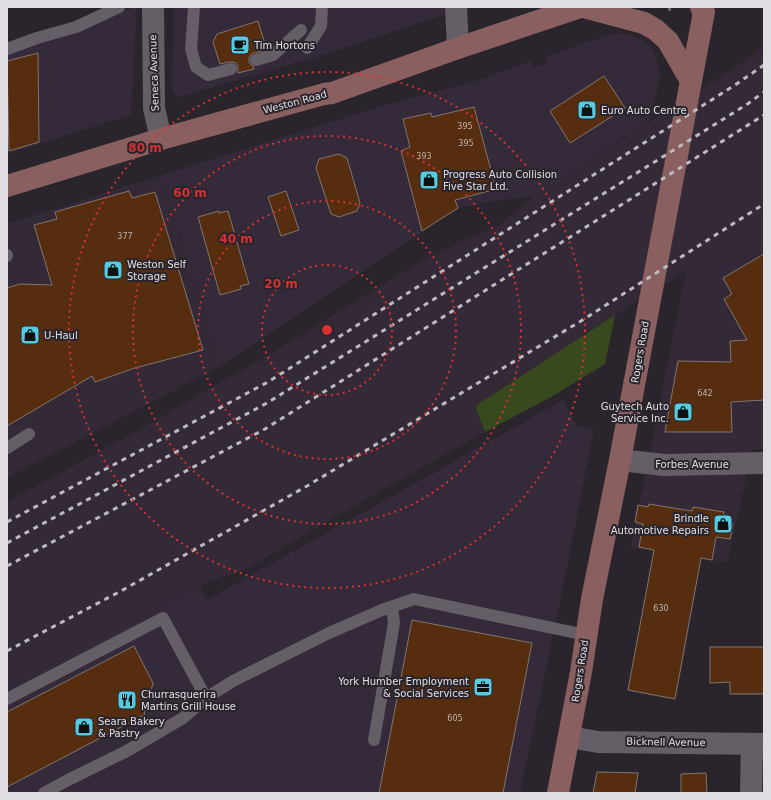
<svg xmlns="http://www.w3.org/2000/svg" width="771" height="800" font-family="'DejaVu Sans',sans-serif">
<rect width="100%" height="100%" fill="#2a252c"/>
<g fill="#342a39">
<polygon points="135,7 137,7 131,115 7,154 7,46"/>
<polygon points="174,7 467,7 428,20 330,53 179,97 172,91"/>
<polygon points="622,33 633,36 643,40 651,47 656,57 660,73 651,120 534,196 501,200 458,208 222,365 162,175 385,105 476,81 531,61 533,67 547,63 545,57 611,34"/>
<polygon points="563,400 577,426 594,429 566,573 520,793 7,793 7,688 200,586 207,600"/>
</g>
<g fill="#342a37">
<polygon points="764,47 764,449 753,449 727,562 708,560 631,547 686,271 615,315 475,406 485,432 380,491 241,572 221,577 200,586 7,688 7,502 126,437 270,354 428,257 501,224 534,196 723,75"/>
<polygon points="162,175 222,365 7,478 7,224"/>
</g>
<polygon fill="#38491e" points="615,315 605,364 551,397 485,432 475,406"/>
<g fill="#562e0f" stroke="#807670">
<polygon points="258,21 265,44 262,51 254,53 251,55 249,58 249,62 251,65 254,67 254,69 238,73 238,67 236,63 233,62 229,62 220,64 213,42 217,34"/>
<polygon points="38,53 39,142 9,151 7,61"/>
<polygon points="604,76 625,108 570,143 550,111"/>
<polygon points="474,107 496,189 455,200 458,208 422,231 401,151 410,147 403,119 431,113 432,117"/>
<polygon points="339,154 347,158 360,203 357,211 339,217 331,214 316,168 319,159"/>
<polygon points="129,191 132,198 155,192 203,350 135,368 95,382 92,376 7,426 7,288 20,284 52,285 34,225 57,219 55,212"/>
<polygon points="286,191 299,230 281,236 268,197"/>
<polygon points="219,211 219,213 228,211 249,284 240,286 241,289 220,295 198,217"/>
<polygon points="764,254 764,400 731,402 732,432 665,432 678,361 731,362 730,341 747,340 724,299 732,294 723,278"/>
<polygon points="649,504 692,511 693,507 724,512 723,521 733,523 730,539 716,537 712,560 701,558 675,699 628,690 654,550 639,547 643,524 635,522 638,505 648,507"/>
<polygon points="412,620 532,643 503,793 379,793"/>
<polygon points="134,646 153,683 144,715 7,787 7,712"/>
<polygon points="710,647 764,647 764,694 730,694 730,682 710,683"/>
<polygon points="597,772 638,773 635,793 593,793"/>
<polygon points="706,773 707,793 681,793 681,774"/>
</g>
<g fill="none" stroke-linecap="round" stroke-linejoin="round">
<polyline stroke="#777379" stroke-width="2.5" stroke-dasharray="3 3" stroke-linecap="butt" points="669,8 671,13"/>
<g stroke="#655e67" stroke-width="12">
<polyline points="194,7 191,49 196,67 208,75 231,69"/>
<polyline points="307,48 321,26 322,7"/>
<polyline points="7,49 37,38 76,27 119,7"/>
<polyline points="256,60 273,55 301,30"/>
<polyline points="7,255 7,256"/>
<polyline points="7,448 29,434"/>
<polyline points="7,699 163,618 206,698"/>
<polyline points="374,740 394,623 392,607"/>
<polyline points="44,793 70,779 127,751 183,718 206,698 233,681 329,633 382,610 414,599 586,635"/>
</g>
<g stroke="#655e67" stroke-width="22">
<polyline points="153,7 154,108 161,139"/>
<polyline points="456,7 458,48"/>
<polyline points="620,460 664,465 764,463"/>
<polyline points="569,737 598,742 764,744"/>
<polyline points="751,793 752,744"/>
</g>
<g stroke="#8a5f5f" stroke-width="22">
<polyline points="584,7 644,23 656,30 668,41 691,81"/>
<polyline points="7,186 161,139 324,94 332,93 458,48 580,7"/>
<polyline points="558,793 581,672 592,599 620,460 691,81 704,12 701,7"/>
</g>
<g stroke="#bdbabf" stroke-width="3" stroke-dasharray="5 5" stroke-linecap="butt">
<polyline points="7,522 268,382 735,85 764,65"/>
<polyline points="7,543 267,403 746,105 764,92"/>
<polyline points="7,566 265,429 764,115"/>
<polyline points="7,651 121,591 307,486 581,321 764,204"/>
</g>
</g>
<g fill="none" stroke="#d73131" stroke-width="2" stroke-dasharray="2 4">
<circle cx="327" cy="330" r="65"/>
<circle cx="327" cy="330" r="129"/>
<circle cx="327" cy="330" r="194"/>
<circle cx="327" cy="330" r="258"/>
</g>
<defs>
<symbol id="cafe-square" viewBox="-11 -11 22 22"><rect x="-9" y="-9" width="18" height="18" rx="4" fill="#55cae0" stroke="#2a252c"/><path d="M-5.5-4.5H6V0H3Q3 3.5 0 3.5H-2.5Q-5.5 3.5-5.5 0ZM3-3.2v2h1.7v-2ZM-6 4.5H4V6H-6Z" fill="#111"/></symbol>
<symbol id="shop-square" viewBox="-11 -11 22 22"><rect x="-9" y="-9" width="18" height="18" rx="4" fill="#55cae0" stroke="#2a252c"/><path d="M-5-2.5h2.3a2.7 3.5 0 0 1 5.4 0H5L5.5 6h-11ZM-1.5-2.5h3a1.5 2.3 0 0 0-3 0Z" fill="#111"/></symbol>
<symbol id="office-square" viewBox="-11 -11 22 22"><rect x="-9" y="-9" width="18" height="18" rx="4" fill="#55cae0" stroke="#2a252c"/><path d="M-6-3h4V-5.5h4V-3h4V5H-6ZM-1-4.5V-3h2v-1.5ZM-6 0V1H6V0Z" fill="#111"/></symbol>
<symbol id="restaurant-square" viewBox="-11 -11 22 22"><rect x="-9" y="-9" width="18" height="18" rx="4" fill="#55cae0" stroke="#2a252c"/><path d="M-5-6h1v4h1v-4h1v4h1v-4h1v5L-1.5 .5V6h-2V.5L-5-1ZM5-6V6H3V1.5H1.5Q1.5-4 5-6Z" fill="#111"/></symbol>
</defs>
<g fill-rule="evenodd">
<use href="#cafe-square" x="229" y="34" width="22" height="22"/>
<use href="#shop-square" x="576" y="99" width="22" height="22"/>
<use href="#shop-square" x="418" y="169" width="22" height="22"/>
<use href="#shop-square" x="102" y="259" width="22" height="22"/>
<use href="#shop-square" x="19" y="324" width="22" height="22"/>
<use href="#shop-square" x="672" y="401" width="22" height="22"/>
<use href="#shop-square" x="712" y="513" width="22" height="22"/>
<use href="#office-square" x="472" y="676" width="22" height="22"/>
<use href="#restaurant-square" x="116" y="689" width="22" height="22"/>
<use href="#shop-square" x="73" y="716" width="22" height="22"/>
</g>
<g text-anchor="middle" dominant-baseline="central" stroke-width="4" stroke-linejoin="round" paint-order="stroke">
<g font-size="8" fill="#beb2ae">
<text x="465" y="126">395</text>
<text x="466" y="143">395</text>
<text x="424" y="156">393</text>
<text x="125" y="236">377</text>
<text x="705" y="393">642</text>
<text x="661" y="608">630</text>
<text x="455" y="718">605</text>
</g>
<g font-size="10" fill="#e1dee3" stroke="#2a252c" text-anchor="start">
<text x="254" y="45">Tim Hortons</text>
<text x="601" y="110">Euro Auto Centre</text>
<text x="443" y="174">Progress Auto Collision<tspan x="443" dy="12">Five Star Ltd.</tspan></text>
<text x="127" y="264">Weston Self<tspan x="127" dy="12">Storage</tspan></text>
<text x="44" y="335">U-Haul</text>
<text x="669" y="406" text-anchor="end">Guytech Auto<tspan x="669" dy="12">Service Inc.</tspan></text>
<text x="709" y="518" text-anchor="end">Brindle<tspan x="709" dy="12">Automotive Repairs</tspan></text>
<text x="469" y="681" text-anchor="end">York Humber Employment<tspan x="469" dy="12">&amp; Social Services</tspan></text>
<text x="141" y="694">Churrasquerira<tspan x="141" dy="12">Martins Grill House</tspan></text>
<text x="98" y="721">Seara Bakery<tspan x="98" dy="12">&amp; Pastry</tspan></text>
</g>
<g font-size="10" fill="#e1dee3" stroke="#2a252c">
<text transform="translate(154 73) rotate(-92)">Seneca Avenue</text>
<text transform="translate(295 102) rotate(-15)">Weston Road</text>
<text transform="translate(640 352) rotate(-80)">Rogers Road</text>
<text x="692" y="464">Forbes Avenue</text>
<text transform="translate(580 671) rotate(-81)">Rogers Road</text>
<text transform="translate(666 742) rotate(1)">Bicknell Avenue</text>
</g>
</g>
<circle cx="327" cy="330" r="6" fill="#d73131" stroke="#2a252c" stroke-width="2"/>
<g font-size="12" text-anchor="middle" font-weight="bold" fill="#d73131" stroke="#2a252c" stroke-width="4" stroke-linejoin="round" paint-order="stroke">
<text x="145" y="152">80 m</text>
<text x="190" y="197">60 m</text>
<text x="236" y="243">40 m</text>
<text x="281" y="288">20 m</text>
</g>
<rect width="771" height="800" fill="none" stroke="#e1dee3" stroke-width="16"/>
</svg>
